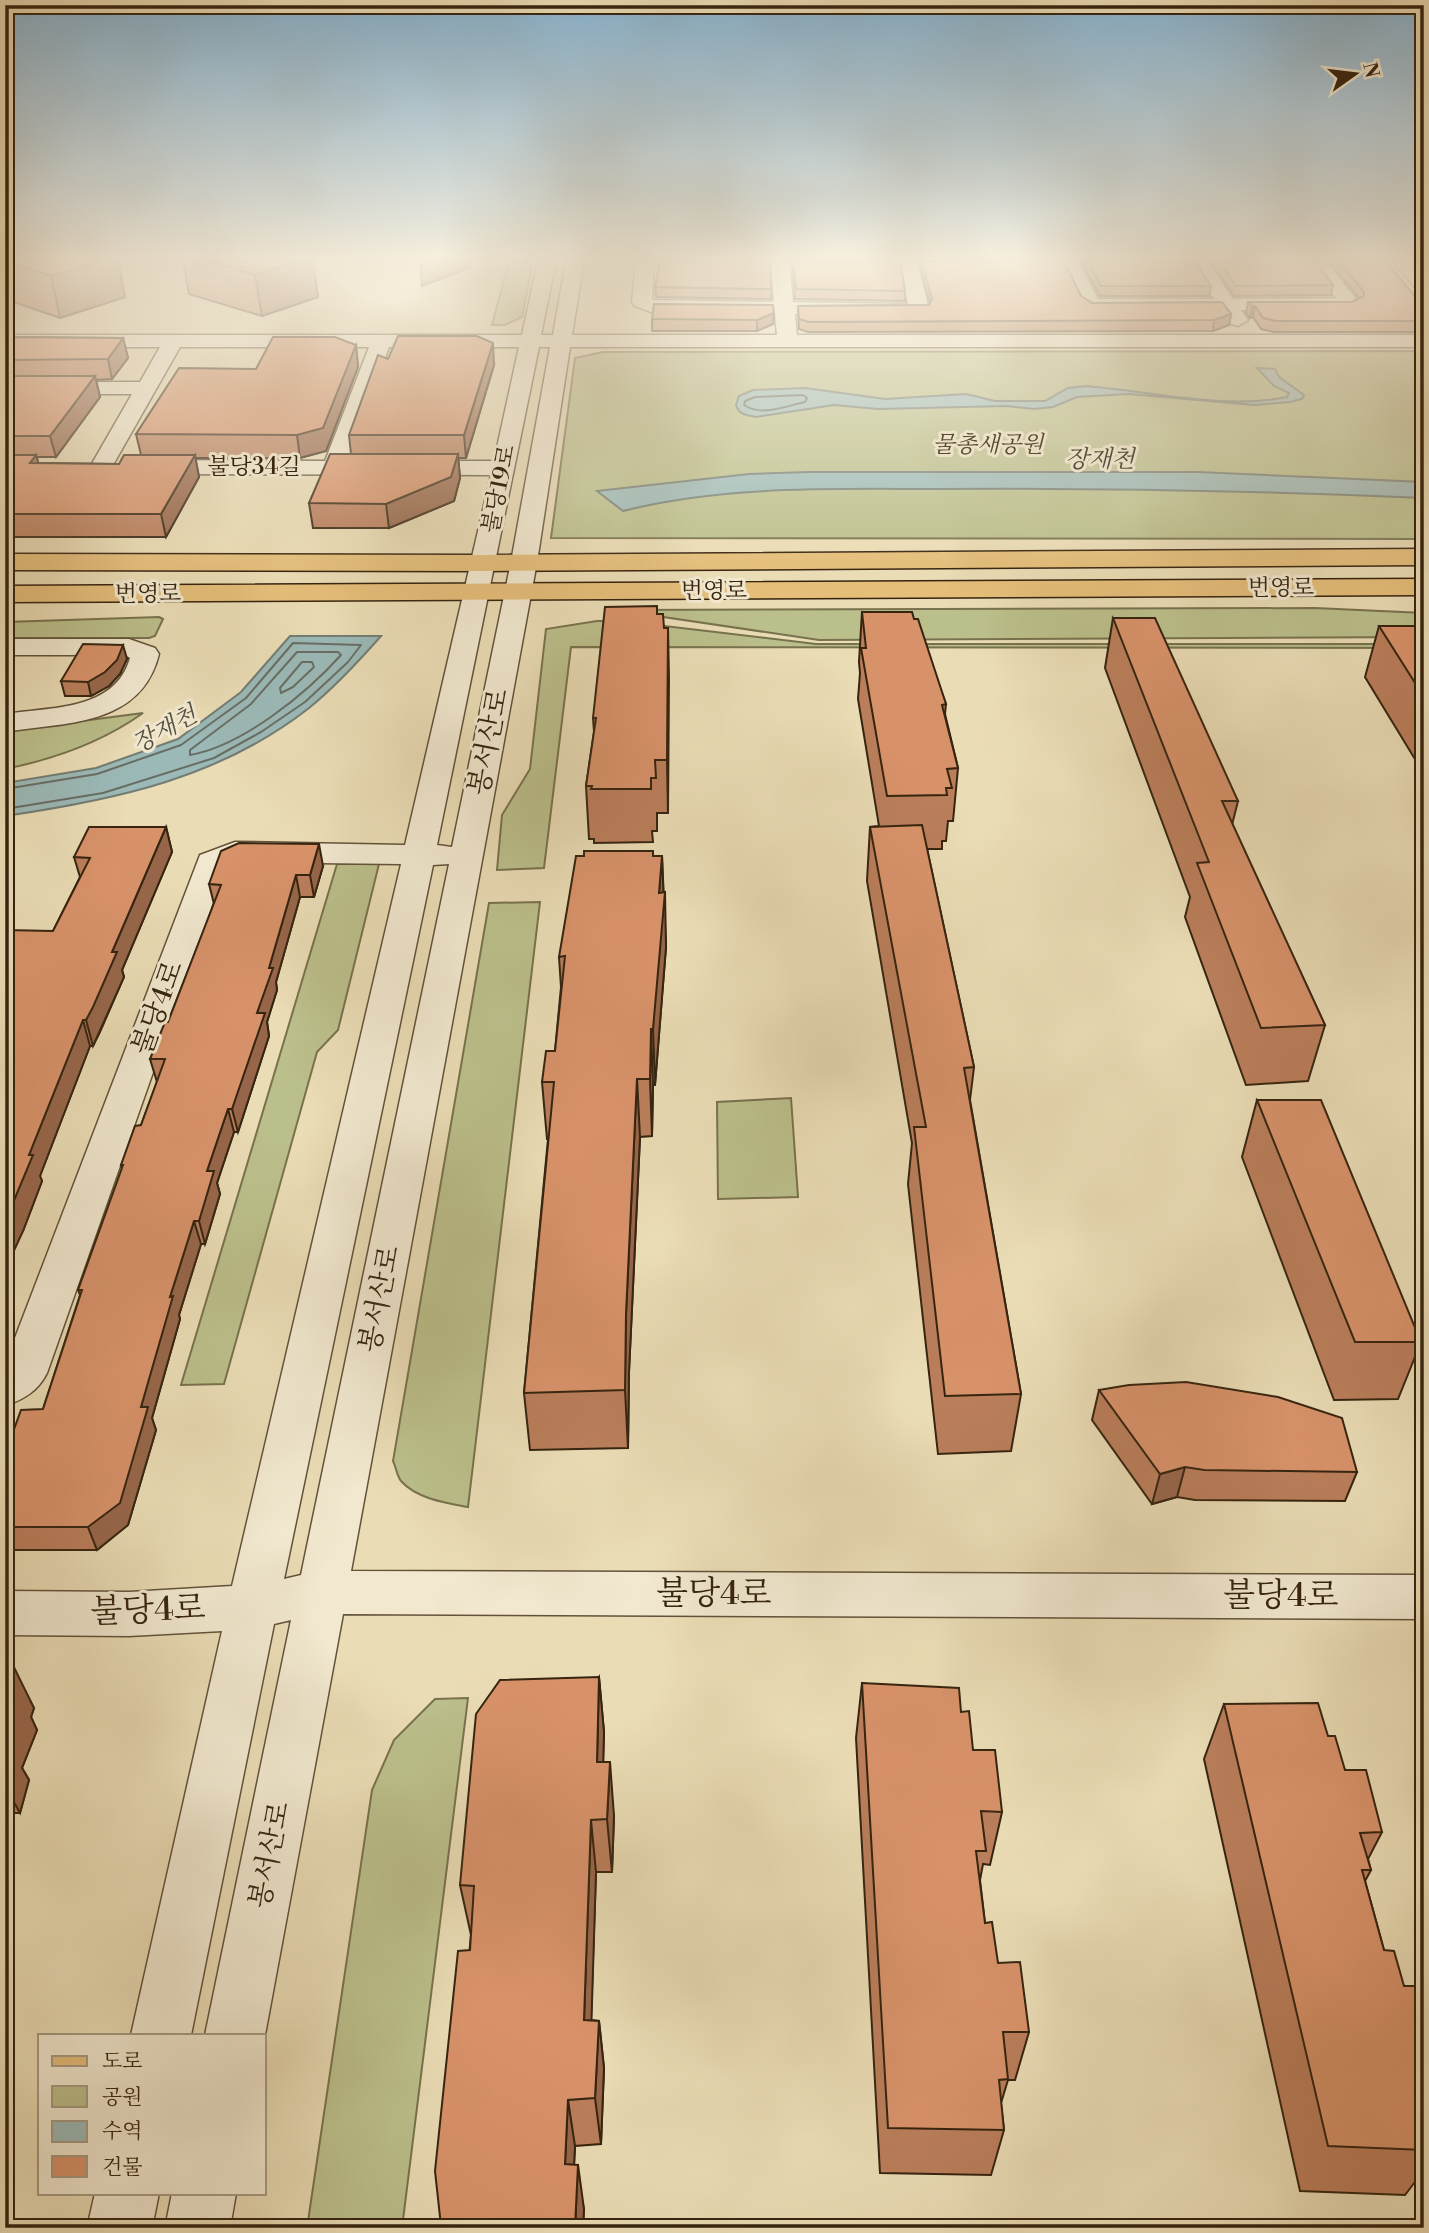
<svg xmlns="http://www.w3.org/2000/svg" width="1429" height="2233" font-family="'Libre Bodoni','Noto Serif KR',serif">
<rect width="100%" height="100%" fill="#eadcb5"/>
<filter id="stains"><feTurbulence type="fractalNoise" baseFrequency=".00286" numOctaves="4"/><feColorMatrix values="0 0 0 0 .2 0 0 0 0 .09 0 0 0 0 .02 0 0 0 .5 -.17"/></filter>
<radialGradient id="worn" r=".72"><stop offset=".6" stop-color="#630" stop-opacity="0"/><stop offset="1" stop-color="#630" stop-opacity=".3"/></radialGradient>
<g fill="#bbbf8b" stroke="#78724e" stroke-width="2">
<polygon points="509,261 533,261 522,317 505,325 492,325"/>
<polygon points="1424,351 1424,539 551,538 575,358 603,352"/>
<polygon points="1315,608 1424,613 1424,637 819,640 616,610"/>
<polygon points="159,617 163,619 155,636 149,638 5,638 5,622"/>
<polygon points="597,621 622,621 816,644 1412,644 1424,648 571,647 544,868 497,870 502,815 530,769 546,629"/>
<path d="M143 713C101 743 55 759 5 769V731Z"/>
<polygon points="337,864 379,864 338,1030 317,1052 224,1384 181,1385"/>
<path d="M540 902 468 1507C447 1503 417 1499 401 1481 397 1476 396 1467 393 1461L489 903Z"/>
<polygon points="791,1098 798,1197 718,1199 717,1102"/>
<polygon points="468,1698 402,2228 307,2228 372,1790 394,1740 435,1699"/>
</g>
<g fill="#9bb9b7" stroke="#737d74" stroke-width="2">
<path d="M1257 368 1275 369 1279 377 1304 395 1302 399 1290 402 1254 405 1129 394 1077 397 1053 407 1034 409 1007 406 878 409 834 405 756 417C746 415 739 415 736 405L739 396 753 390 805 388 885 399 966 394 995 401H1045L1068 388 1086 386C1149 391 1225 410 1287 397L1289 393 1274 386Z"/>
<path d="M809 472H1198L1424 482V498C1263 491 1102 488 940 489 835 489 725 485 623 511L597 491 749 474Z"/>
<path d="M290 636H381C359 661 335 687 309 708 220 778 115 800 5 816V783L96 768 178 739 241 692Z"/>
</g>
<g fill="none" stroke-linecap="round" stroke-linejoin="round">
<g stroke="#686e64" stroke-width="2">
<path d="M803 395 807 398 805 402C786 406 762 417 744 405L745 401 755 397Z"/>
<path d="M297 652H338L341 655C306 694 242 746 190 755V750L251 704Z"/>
<polygon points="302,662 312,662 314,667 293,687 281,693 280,688"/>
<polyline points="5,789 97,774 181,745 246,698 293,643 361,645 348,662 305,702 261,732 214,758 103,793 5,809"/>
</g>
<defs>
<g id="minor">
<path d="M538 261H556L541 335H553L566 261H584L572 335H777L775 314 651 312 635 306 632 302 636 261H654L652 299 654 300 774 302 771 261H789L793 302 908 304 899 261H917L929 310 926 314H795L797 335H1424V347H570L537 562 351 1571 1424 1575V1619L343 1614 265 2035 264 2037 205 2035 291 1620 274 1624 191 2035H131L222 1631 129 1636 5 1635V1591L129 1592 232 1586 401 864 239 862 225 868 47 1373C38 1391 24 1399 5 1406V1364L200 855 235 842 405 845 491 475 144 474 136 472 133 467 136 462 144 460 325 461 369 347H180L109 472H93L90 467 132 394H5V382H140L160 347H5V335H522ZM389 347H519L494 461H348ZM539 347H550L511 562 452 847 437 845ZM449 864 301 1575 284 1579 433 865Z"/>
<polygon points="1060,261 1078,261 1098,299 1214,299 1189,261 1207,261 1233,299 1336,298 1307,261 1326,261 1360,304 1350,310 1241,310 1248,320 1238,326 1231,324 1222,310 1092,311 1082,305"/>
<polygon points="1392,261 1411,261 1424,274 1424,291 1417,289"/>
<path d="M5 639H129L155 648 159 654C141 727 65 722 5 732V714C51 707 115 711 130 658L125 655H5Z"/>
<polygon points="95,2193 159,2193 152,2228 87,2228"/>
<polygon points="172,2193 236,2193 230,2228 165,2228"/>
</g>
<g id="major">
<polygon points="1424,549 1424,565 484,571 5,570 5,554 484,555"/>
<polygon points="1424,579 1424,595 5,602 5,586"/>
</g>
</defs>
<use href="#minor" stroke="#635239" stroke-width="3"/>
<use href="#major" stroke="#362410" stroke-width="3"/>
<use href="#minor" fill="#f1e8cf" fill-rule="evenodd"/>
<use href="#major" fill="#e5be7a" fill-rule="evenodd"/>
</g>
<g fill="#ba7e5b" stroke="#362410" stroke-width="2">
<polygon points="5,261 118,261 125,297 60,318 5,299"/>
<polygon points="183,261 313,261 318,297 262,316 189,294"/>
<polygon points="792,261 900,261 905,291 905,301 795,299"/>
<polygon points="918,261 1064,261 1081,296 1092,303 1231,314 1229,325 1213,331 808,332 799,329 798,306 929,305 930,303"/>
<polygon points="1081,261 1194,261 1211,286 1209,296 1100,296"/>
<polygon points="1210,261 1315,261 1333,285 1331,295 1234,296"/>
<polygon points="1328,261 1385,261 1424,307 1424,332 1274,332 1261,329 1253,317 1250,318 1246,313 1248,302 1352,302 1359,298"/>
<polygon points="655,287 771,289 771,299 656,297"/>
<polygon points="774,313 773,324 757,331 652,331 652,319"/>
<polygon points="5,337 123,338 128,358 112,379 96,380 100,397 56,457 37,457 38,463 119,464 141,455 136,434 256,369 356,345 358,367 326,451 300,458 195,458 199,477 166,537 5,537"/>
<polygon points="494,365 466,458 458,458 460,478 454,501 389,528 313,528 309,503 351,454 349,435"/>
<polygon points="862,612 914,619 946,704 945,714 958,768 953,821 948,821 946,841 942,841 942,849 927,849 974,1067 970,1100 1021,1394 1011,1451 938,1454 908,1184 912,1143 867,881 870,827 879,826 858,699 860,673 859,662"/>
<polygon points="657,614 664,628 668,628 668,813 657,813 657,831 652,831 653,842 594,843 594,839 589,839 586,786 594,732 593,718"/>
<polygon points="1113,618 1238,801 1232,825 1325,1025 1308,1081 1246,1085 1185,917 1190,897 1105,668"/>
<polygon points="1379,626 1424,626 1424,774 1365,677"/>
<polygon points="127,659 120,674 109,686 91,696 65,696 61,681"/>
<polygon points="166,827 172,852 122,970 124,977 100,1032 93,1046 90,1046 40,1176 42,1181 23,1231 53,931 80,877 74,857"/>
<polygon points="653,856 662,856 666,947 655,1085 653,1085 652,1136 640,1137 629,1372 628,1448 530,1450 524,1393 548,1139 547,1139 542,1082 555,1051 561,987 559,957"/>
<polygon points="323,866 314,897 300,897 276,982 277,990 267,1022 269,1036 238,1132 234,1132 217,1183 220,1194 205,1244 201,1244 179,1315 180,1319 152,1418 156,1430 128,1525 97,1550 5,1550 5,1432 13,1432 43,1409 80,1295 78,1290 122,1169 121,1165 141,1125 157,1082 150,1059 168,1022 214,904 209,884"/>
<polygon points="1257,1100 1421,1342 1398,1399 1334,1400 1242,1157"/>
<polygon points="1099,1390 1357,1472 1345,1501 1195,1500 1177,1497 1152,1504 1092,1420"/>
<polygon points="5,1653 34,1708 31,1717 37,1730 22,1768 29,1780 20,1813 8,1813 5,1822"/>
<polygon points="599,1677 604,1732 603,1762 614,1816 612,1872 596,1872 591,2020 599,2021 604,2068 601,2144 575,2146 574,2165 584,2209 583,2228 442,2228 471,1935 460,1885"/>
<polygon points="862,1683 961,1712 973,1750 1002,1812 990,1865 983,1864 980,1880 985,1923 998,1963 1029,2032 1015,2080 1008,2080 1001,2103 1004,2130 991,2175 880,2173 856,1738"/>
<polygon points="1224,1704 1328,1736 1345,1770 1382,1832 1368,1859 1371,1870 1365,1881 1384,1950 1404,1986 1424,1986 1424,2170 1405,2195 1300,2191 1204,1759"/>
</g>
<g fill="#97664a" stroke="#362410" stroke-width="2">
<polygon points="89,261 118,261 125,297 60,318 51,276"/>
<polygon points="297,261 313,261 318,297 262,316 255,275"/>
<polygon points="420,261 471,261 469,268 422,286"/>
<polygon points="1255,306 1253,317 1250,318 1252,307"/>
<polygon points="774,313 773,324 757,331 757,320"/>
<polygon points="1231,314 1229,325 1213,331 1214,320"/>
<polygon points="123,338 128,358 112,379 108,359"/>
<polygon points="493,343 494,365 466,458 464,435"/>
<polygon points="356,345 358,367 326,451 300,458 297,435"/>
<polygon points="95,376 100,397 56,457 50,436"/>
<polygon points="458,454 460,478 454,501 389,528 386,504"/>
<polygon points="36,455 42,477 30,463"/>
<polygon points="195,455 199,477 166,537 161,514"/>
<polygon points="668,628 669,678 668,813 667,760"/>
<polygon points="123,645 127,659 120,674 109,686 91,696 88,682"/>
<polygon points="166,827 172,852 122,970 124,977 93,1046 86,1020 112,952"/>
<polygon points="319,844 323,866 314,897 310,875"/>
<polygon points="662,856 664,910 665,892 666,947 655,1085 653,1029 659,893"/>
<polygon points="296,875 300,897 276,982 277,990 267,1022 269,1036 238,1132 232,1109 269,968"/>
<polygon points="5,893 9,904 5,911"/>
<polygon points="83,1020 90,1046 40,1176 42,1181 23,1231 5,1270 5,1222 29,1155"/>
<polygon points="651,1029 653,1085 652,1136 650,1079"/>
<polygon points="637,1079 640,1137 629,1372 628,1448 625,1390 626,1314"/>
<polygon points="228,1109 234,1132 217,1183 220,1194 205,1244 199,1221 207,1171"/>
<polygon points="194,1221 201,1244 179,1315 180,1319 152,1418 156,1430 128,1525 97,1550 88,1527 141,1407 170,1297"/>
<polygon points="1185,1467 1177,1497 1152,1504 1160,1474"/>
<polygon points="7,1653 34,1708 31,1717 37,1730 22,1768 29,1780 20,1813 5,1786 5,1657"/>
<polygon points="599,1677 604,1732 602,1815 597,1762"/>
<polygon points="610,1762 614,1816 612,1872 607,1819"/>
<polygon points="5,1807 8,1813 5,1822"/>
<polygon points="591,1820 596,1872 590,2068 584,2020"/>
<polygon points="599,2021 604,2068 601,2144 595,2098"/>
<polygon points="568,2100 575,2146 572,2208 565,2164"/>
<polygon points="578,2165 584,2209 583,2228 575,2228"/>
</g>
<g fill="#d8926a" stroke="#362410" stroke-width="2">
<polygon points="5,261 101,261 51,276"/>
<polygon points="210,261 297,261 255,275"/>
<polygon points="660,261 770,261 771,289 655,287"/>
<polygon points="793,261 900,261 905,291 796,289"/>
<polygon points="921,261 1064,261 1081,296 1092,303 1222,302 1231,314 1214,320 809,322 799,319 798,306 929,305 932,299"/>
<polygon points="1088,261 1194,261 1211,286 1101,286"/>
<polygon points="1219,261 1315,261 1333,285 1236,286"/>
<polygon points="1339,261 1385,261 1424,307 1424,321 1276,321 1263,318 1255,306 1252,307 1248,302 1352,302 1364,296 1364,292"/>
<polygon points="654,304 773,305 774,313 757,320 652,319"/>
<polygon points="398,336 477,336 493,343 464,435 349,435 378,355 388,359"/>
<polygon points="5,337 123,338 108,359 5,360"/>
<polygon points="273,337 335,337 356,345 323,428 297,435 136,434 179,368 256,369"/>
<polygon points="5,376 95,376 50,436 5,436"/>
<polygon points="330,454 458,454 451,477 386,504 309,503"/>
<polygon points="5,455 36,455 30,463 119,464 124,455 195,455 161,514 5,514"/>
<polygon points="657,606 657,614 663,614 664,628 668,628 667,760 655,760 656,778 651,778 651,789 591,789 592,786 586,786 596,718 593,718 605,607"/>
<polygon points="862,612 912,612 914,619 918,619 946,704 942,705 958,768 947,769 952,788 946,788 947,795 887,796 861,648 866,648"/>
<polygon points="1113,618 1155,618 1238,801 1222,801 1325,1025 1261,1028 1197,863 1209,862"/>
<polygon points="1379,626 1424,626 1424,697"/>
<polygon points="83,644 123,645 117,660 105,672 88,682 61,681"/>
<polygon points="922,825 974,1067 964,1068 1021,1394 945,1396 914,1127 926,1127 870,827"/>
<polygon points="89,827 166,827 112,952 117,952 93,1007 86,1020 83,1020 29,1155 33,1155 5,1222 5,930 53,931 90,858 74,857"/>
<polygon points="239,843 319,844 310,875 296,875 269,968 273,968 257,1013 265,1013 232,1109 228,1109 207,1171 214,1171 199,1221 194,1221 170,1297 173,1296 141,1407 148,1407 120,1503 88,1527 5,1527 5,1432 13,1432 21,1410 43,1409 82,1290 78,1290 123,1165 121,1165 135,1126 141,1125 165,1059 150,1059 165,1022 168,1022 221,885 209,884 221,851"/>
<polygon points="584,851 653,851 653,856 662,856 659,893 665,892 653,1029 651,1029 650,1079 637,1079 626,1314 625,1390 524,1393 554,1082 542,1082 546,1051 555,1051 565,956 559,957 576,856 584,856"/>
<polygon points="1257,1100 1321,1100 1421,1342 1355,1342"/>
<polygon points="1186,1382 1278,1397 1342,1418 1357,1472 1204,1470 1185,1467 1160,1474 1099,1390 1129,1385"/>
<polygon points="5,1674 10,1675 5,1686"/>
<polygon points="599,1677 597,1762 610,1762 607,1819 591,1820 584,2020 599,2021 595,2098 568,2100 565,2164 578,2165 575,2227 441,2226 435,2171 458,1951 470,1950 474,1886 460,1885 476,1714 500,1680"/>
<polygon points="862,1683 959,1688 961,1712 969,1711 973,1750 995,1750 1002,1812 981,1811 986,1851 976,1851 985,1923 992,1922 998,1963 1020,1962 1029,2032 1003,2032 1008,2079 999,2080 1004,2130 888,2128"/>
<polygon points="1318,1703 1328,1736 1335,1736 1345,1770 1366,1770 1382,1832 1360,1833 1371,1870 1362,1870 1384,1950 1394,1951 1404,1986 1424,1986 1424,2061 1423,2061 1424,2065 1424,2150 1328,2146 1224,1704"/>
</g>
<linearGradient id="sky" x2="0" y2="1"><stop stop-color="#89b6d4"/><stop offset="0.45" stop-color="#f6efde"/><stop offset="1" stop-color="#f6efde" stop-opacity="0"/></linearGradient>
<rect width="1429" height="574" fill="url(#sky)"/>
<g text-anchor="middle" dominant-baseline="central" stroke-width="6" stroke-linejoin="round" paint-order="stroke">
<g font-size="23" font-style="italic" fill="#574b2f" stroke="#f1e8cf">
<text x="988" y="445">물총새공원</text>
</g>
<g font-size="23" fill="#362410" stroke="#f1e8cf">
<text x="254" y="467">불당34길</text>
<text transform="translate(499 489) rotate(-79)">불당19로</text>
<text x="1281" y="588">번영로</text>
<text x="714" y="591">번영로</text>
<text x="148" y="594">번영로</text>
</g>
<g font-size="24" font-style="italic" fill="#545142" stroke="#f1e8cf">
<text x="1100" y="460">장재천</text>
<text transform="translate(165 730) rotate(-29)">장재천</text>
</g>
<g font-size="28" fill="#362410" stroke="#f1e8cf">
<text transform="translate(489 742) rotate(-79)">봉서산로</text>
<text transform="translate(158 1008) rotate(-70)">불당4로</text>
<text transform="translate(380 1299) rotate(-79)">봉서산로</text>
<text transform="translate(270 1855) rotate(-79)">봉서산로</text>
</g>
<g font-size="33" fill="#362410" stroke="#f1e8cf">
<text x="714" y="1594">불당4로</text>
<text x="1281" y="1596">불당4로</text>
<text transform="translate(148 1611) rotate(-2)">불당4로</text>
</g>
</g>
<rect width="1429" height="2233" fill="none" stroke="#eadcb5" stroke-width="28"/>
<rect x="7" y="7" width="1415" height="2219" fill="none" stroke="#362410" stroke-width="3.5"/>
<rect x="14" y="14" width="1401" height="2205" fill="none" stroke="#362410" stroke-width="2"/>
<rect x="38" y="2034" width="228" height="161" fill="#f1e8cf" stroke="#a69a83" stroke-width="2"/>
<rect x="52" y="2056" width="35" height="10" fill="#e5be7a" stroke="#a69a83" stroke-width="2"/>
<text x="102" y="2068" font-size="21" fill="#362410">도로</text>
<rect x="52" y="2086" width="35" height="21" fill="#bbbf8b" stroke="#a69a83" stroke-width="2"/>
<text x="102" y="2104" font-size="21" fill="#362410">공원</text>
<rect x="52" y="2121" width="35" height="21" fill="#9bb9b7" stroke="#a69a83" stroke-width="2"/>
<text x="102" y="2138" font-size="21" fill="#362410">수역</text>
<rect x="52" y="2156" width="35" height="21" fill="#d8926a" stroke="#a69a83" stroke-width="2"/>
<text x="102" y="2174" font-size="21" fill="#362410">건물</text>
<g transform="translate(1355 74) rotate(76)" stroke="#f1e8cf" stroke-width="5" paint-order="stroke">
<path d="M0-5L12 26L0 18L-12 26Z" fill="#362410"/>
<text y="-10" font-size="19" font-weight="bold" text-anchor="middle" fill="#362410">N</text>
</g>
<rect width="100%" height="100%" filter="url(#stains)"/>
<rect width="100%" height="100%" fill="url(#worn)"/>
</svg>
